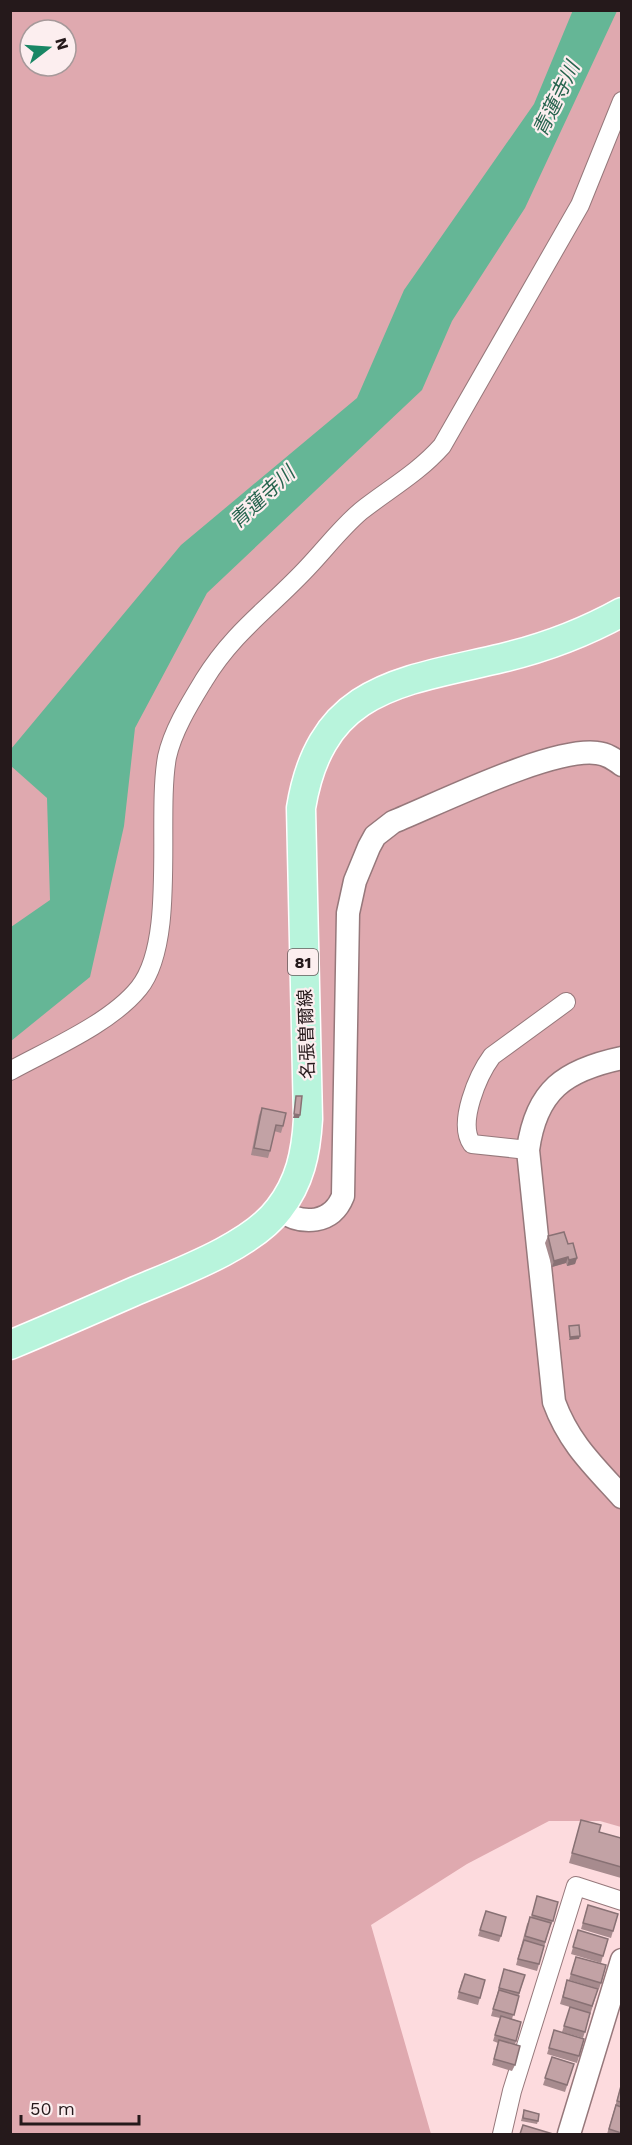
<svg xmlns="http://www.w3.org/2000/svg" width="632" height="2145" font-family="'Work Sans','Noto Sans JP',sans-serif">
<rect width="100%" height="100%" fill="#fddbde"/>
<path fill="#dfa9af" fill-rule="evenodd" d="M11 11H621V1827L600 1821H549L467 1864 371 1925 431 2134H11ZM30 30H66V66H30Z"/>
<polygon fill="#65b696" points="573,10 617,11 525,208 452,321 422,390 207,593 135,728 124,826 90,977 11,1041 11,927 50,900 47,798 11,766 11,749 181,545 357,398 404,290 534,104"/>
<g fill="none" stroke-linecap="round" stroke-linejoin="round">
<defs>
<g id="minor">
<path d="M10 1071C50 1049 111 1023 139 988 177 941 156 818 167 757 173 730 190 703 204 680 234 631 271 607 308 567 326 548 341 528 361 511 389 489 418 473 442 446L580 205 622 101"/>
<path d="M528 1150 472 1144C457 1123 478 1075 492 1056L566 1002"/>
<polyline points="502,2134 512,2091 576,1886 622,1901"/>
</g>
<g id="tertiary">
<path d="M622 1058C565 1070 536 1090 528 1150L554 1402C569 1443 593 1465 622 1497"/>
<path d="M279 1210C303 1226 332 1224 343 1196L348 913 355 881 369 847 375 836 393 822C440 803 552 747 597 753 607 754 614 759 622 765"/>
<polyline points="569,2134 622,1960"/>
</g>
<path id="primary" d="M10 1345C51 1328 92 1310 133 1292 175 1274 251 1247 279 1209 300 1182 306 1153 308 1119L301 808C321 686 401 682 502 658 544 648 584 633 622 612"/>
</defs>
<use href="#minor" stroke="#96787b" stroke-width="20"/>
<use href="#tertiary" stroke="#96787b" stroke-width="25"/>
<use href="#primary" stroke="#fff" stroke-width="31"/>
<use href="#minor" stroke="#fff" stroke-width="18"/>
<use href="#tertiary" stroke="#fff" stroke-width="22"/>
<use href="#primary" stroke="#b8f4dc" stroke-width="28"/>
</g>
<g fill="#a78b8e">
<polygon points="262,1108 283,1126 281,1133 274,1131 270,1151 268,1158 251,1155 259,1115"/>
<polygon points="548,1236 568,1244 577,1258 575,1264 567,1266 566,1263 552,1267 545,1243"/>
<polygon points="581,1820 599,1832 621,1838 621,1878 569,1863"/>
<polygon points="537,1896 553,1921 550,1927 537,1971 516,1965 527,1924 531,1918"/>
<polygon points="588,1905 618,1914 611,1938 581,1929"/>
<polygon points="486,1911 501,1936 499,1942 478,1936"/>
<polygon points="578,1930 603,1956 601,1963 571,1954"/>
<polygon points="576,1957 601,1983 599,1989 569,1980"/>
<polygon points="504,1969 525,1975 512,2019 521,2022 515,2045 515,2065 512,2071 492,2065 498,2043 493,2041 500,2018 491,2016"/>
<polygon points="462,1980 480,1998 478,2005 457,1999"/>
<polygon points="567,1980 598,1989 583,2038 562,2032 570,2007 583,2011 560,2004"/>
<polygon points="554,2030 584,2039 577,2063 547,2054"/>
<polygon points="552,2057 574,2064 565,2092 543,2085"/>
<polygon points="621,2085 621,2134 607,2134 615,2107"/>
<polygon points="524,2110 538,2121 537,2124 521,2121"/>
</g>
<g fill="#887174">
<polygon points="294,1114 300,1115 299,1118 293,1118"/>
<polygon points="568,1257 566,1263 552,1267 554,1261"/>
<polygon points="577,1258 575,1264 567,1266 569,1260"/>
<polygon points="580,1336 579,1339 569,1340 570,1337"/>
</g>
<g fill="#c2a2a5" stroke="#887174" stroke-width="1.5">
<polygon points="296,1096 302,1096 300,1115 294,1114"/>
<polygon points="262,1108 286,1113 283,1126 276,1125 270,1151 254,1148"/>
<polygon points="564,1232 568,1244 573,1243 577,1258 569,1260 568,1257 554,1261 548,1236"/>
<polygon points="579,1325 580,1336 570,1337 569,1326"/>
<polygon points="581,1820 601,1825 599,1832 621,1838 621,1867 572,1853"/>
<polygon points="537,1896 558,1902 553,1921 532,1915"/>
<polygon points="588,1905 618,1914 613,1931 583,1923"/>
<polygon points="486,1911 506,1917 501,1936 480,1930"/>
<polygon points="530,1917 551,1923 545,1942 525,1936"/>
<polygon points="578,1930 608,1939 603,1956 573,1947"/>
<polygon points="524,1940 544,1946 539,1964 518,1959"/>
<polygon points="576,1957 606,1965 601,1983 571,1974"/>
<polygon points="504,1969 525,1975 519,1993 499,1988"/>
<polygon points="465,1974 485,1980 480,1998 459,1992"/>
<polygon points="567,1980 598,1989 592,2006 563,1997"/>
<polygon points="499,1990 519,1996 514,2015 493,2009"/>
<polygon points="570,2007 590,2013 585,2032 564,2026"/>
<polygon points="501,2016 521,2022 516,2041 495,2035"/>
<polygon points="554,2030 584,2039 579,2056 549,2048"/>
<polygon points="499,2040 520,2046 515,2065 494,2059"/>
<polygon points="552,2057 574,2064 567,2085 545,2078"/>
<polygon points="621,2086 621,2102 617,2101"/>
<polygon points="616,2105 621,2107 621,2133 609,2129"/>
<polygon points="524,2110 539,2114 538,2121 523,2118"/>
<polygon points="523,2125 553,2134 520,2134"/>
</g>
<g text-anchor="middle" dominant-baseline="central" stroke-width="4.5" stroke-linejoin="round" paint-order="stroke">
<rect fill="#fceeef" stroke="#66595b" stroke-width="1.5" x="288" y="949" width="30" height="26" rx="4.5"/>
<g font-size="16" font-weight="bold" fill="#25191b">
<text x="303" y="962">81</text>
</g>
<g font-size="18" fill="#25191b" stroke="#fceeef">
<text transform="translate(306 1034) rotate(-92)">名張曽爾線</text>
</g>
<g font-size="20" font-style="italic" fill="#27644e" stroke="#fceeef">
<text transform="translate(556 99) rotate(-64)">青蓮寺川</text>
<text transform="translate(262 497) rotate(-43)">青蓮寺川</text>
</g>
</g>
<rect width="632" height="2145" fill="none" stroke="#25191b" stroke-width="24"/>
<g transform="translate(48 48) rotate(73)"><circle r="28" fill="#fceeef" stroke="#a6999a" stroke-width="1.5"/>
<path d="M0-4.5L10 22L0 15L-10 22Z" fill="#198664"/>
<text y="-9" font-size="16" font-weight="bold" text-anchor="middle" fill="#25191b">N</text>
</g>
<path d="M21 2115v9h118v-9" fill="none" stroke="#25191b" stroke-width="3"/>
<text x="30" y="2115" font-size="18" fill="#25191b" stroke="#fceeef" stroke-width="4.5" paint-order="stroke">50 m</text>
</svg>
